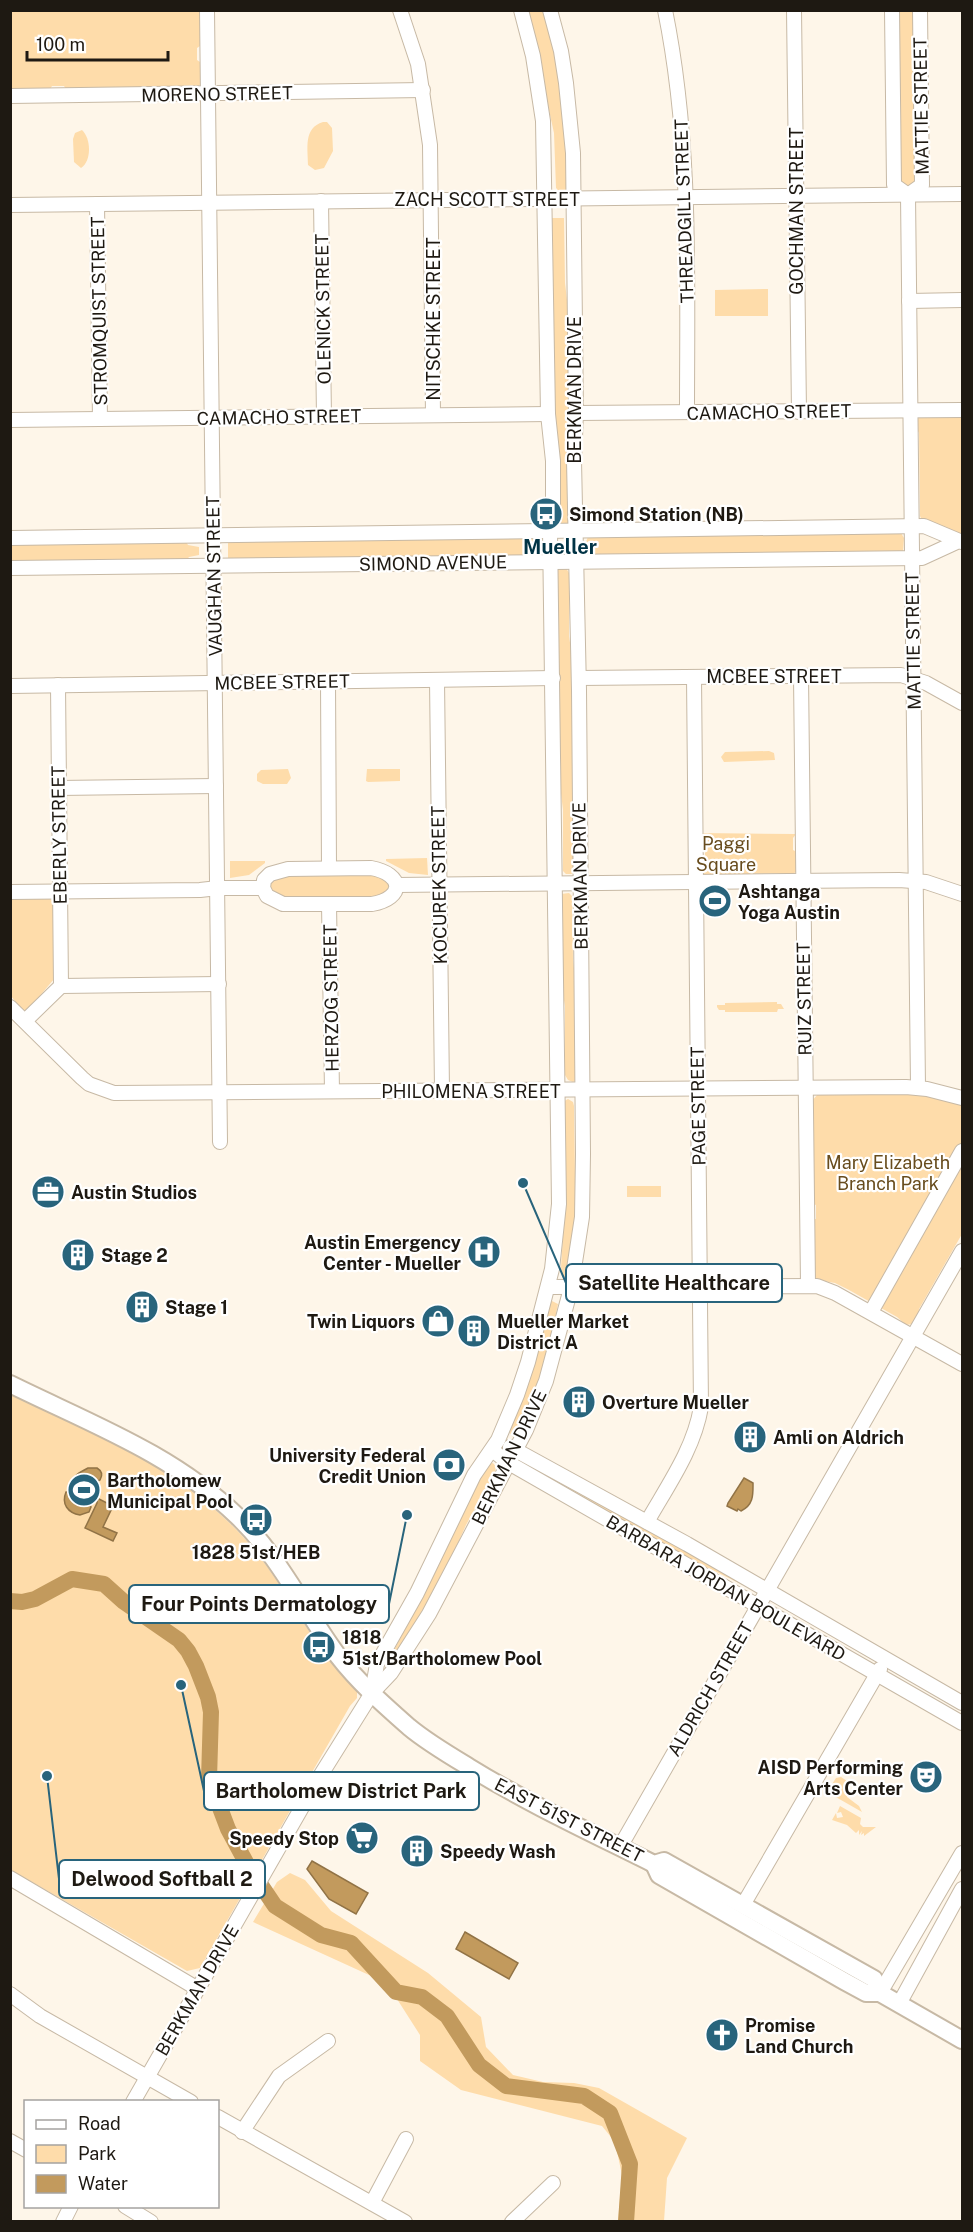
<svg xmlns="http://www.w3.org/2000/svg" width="973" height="2232" font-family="'Public Sans',sans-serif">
<rect width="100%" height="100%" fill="#fef6e9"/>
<g fill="#fedcaa">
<polygon points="10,11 200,11 200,46 197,48 197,60 200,62 203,82 196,88 66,89 64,86 52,86 50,89 11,90"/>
<polygon points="527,11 545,11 551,31 566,122 567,191 559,191 556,188 554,133"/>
<polygon points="896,11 916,11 916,186 903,187 900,185"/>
<path d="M323 122H327L332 128 333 151 324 168 315 170 308 165C308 149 303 128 323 122Z"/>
<path d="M82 130C91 138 92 161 81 168L74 162 73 139 75 133Z"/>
<polygon points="551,218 564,218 565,283 569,316 570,523 562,524 559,521 554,416"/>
<polygon points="768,289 768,316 715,316 715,290"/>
<polygon points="925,415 936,418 962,417 962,534 953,533 922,520 920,516 919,433 916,427 917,419"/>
<path d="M901 533 904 538 903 552 589 556C585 551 585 542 588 537Z"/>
<polygon points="541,537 541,556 228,562 228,539"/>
<polygon points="185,540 188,545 199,547 199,555 189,557 185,562 11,564 10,542"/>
<polygon points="559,568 566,568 569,573 569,636 573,663 575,874 566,874 563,871 563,810 559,777 557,570"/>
<polygon points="769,751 774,753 775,760 724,762 721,757 725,752"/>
<polygon points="288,769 291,778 287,784 263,784 257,781 257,774 261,770"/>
<polygon points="367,769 400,769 400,781 368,782 366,781"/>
<polygon points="701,833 796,834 793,838 793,850 797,852 796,872 789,876 778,873 705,875 701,871 701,860 705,856 705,837"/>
<polygon points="427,858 428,875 409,873 386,861 386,859"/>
<polygon points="230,861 265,861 265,863 249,875 230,878"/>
<polygon points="367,872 388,880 390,888 378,898 291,901 271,895 269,882 279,875"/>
<polygon points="569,893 572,896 573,960 577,993 576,1080 573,1082 568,1080 565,1075 565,1006 562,989 561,894"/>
<polygon points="43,897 53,900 54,905 54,979 28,1010 22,1010 11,996 10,900 34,899"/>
<polygon points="777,1002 777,1004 781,1004 784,1009 778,1009 777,1012 725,1012 725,1010 719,1010 717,1007 717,1005 725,1005 725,1003"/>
<polygon points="912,1093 962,1105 962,1234 919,1309 918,1318 912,1324 906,1325 897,1317 849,1290 835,1283 818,1280 814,1276 813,1219 816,1219 816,1205 813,1204 811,1102 818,1094"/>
<polygon points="568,1099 573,1102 574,1106 575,1175 578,1203 567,1276 565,1277 562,1276 561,1267 565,1206 563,1102"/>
<rect x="627" y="1186" width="34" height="11"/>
<polygon points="552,1301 558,1304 542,1381 513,1437 510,1433 511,1426 530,1377 549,1305"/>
<path d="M10 1393C98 1434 188 1471 252 1547 290 1592 313 1650 357 1690V1698L350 1706 200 1968 187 1971 11 1870Z"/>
<polygon points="493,1463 496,1467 495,1472 466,1525 448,1565 398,1653 385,1667 427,1588 478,1479 489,1464"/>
<polygon points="528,1465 583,1495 618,1512 751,1589 680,1554 527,1467"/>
<polygon points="841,1777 847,1781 847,1797 859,1806 862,1812 827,1792 836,1778"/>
<polygon points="840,1806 861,1818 860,1824 863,1827 876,1827 864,1836 864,1833 861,1835 862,1831 859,1835 859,1830 856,1833 847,1825 832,1820 836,1813 837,1818 843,1817 841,1812 837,1813"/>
<polygon points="290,1873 305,1880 331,1911 428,1973 481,2017 486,2047 513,2075 543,2082 574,2083 599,2088 687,2138 667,2178 664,2221 618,2221 622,2175 615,2142 602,2126 461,2090 420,2061 420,2035 397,1999 380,1980 253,1922 277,1882"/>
</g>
<g fill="#c29a5d" stroke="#917346" stroke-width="1.5">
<path d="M88 1468H97C102 1471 103 1475 100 1480L93 1483 87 1490 78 1491 72 1485C72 1476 80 1472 88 1468Z"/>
<path d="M744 1478 753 1483C753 1494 754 1505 741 1511L738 1509 737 1511 727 1506 728 1503Z"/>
<path d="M66 1492H70L74 1495 88 1499 91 1507 89 1512 80 1515C68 1513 61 1504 66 1492Z"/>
<polygon points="97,1498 113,1506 103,1527 117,1533 113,1541 85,1528 97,1503"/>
<polygon points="312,1861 368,1893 356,1914 329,1899 307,1869"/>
<polygon points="465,1932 518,1963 509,1979 456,1949"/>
</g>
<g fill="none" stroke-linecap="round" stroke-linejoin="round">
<polyline stroke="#c29a5d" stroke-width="16" points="10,1601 22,1602 35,1599 72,1579 104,1584 124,1602 179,1640 188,1651 196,1666 208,1697 211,1712 209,1779 228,1829 248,1866 275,1906 321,1935 351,1943 396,1992 422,1997 447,2016 479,2065 506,2086 584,2096 610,2113 630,2164 626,2222"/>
<defs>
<g id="minor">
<polyline points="207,10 220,1142"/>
<polyline points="400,10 418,64 430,145 433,415"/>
<path d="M665 10C692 143 687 278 687 412"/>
<polyline points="794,10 799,412"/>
<polyline points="892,10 894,185 908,195"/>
<polyline points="10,96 423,90"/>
<polyline points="908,195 918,1087"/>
<polyline points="908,195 922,185 920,10"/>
<polyline points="321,201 324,417"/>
<polyline points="97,204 100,419"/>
<polyline points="10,205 962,194"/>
<polyline points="909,301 962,300"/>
<polyline points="576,413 962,410"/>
<polyline points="10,420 548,414"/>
<polyline points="10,538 924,526 962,542"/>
<polyline points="10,568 922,558 959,541"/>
<polyline points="801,676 808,1285"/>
<polyline points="579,678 901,675 926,683 962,703"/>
<polyline points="437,680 442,1090"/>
<polyline points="328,681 329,868"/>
<polyline points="58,685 61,986"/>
<polyline points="10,686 553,678"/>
<polyline points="58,788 216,786"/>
<path d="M371 868C404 874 405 898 372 904H283L267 896 263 888 264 880 270 874 288 869Z"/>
<polyline points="397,885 899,880 926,882 962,894"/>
<polyline points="10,892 200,890 218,888 263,888"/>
<polyline points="329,904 332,1091"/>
<polyline points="10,1007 82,1078 89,1084 114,1093 906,1087 927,1089 962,1098"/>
<polyline points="25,1021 61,986 219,984"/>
<polyline points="548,1287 817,1286 835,1293 962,1364"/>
<polyline points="871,1312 962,1151"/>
<polyline points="510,1447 687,1544 962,1703"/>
<polyline points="492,1450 509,1463 962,1723"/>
<path d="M647 1522C668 1485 694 1449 701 1407L694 677"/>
<polyline points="372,1693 377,1664 417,1593 474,1475 498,1440 517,1395 528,1362 552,1269 559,1204 550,531 553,522 553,461 548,414 543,121 533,56 521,10"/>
<polyline points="620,1847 962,1251"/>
<polyline points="10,1878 198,1989"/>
<polyline points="743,1905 880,1669"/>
<polyline points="880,1993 962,1853"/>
<polyline points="10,1994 40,2016 191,2102"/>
<polyline points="899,2004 962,1889"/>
<polyline points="133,2102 317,1781 372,1693 391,1673 429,1614 526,1430 546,1381 571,1288 582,1217 583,1154 579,690 574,461 576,413 573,153 566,83 561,51 550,10"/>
<polyline points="218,2117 405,2222"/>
<polyline points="242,2132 279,2076 328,2041"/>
<polyline points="10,2141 26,2150"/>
<polyline points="372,2203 406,2139"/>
<polyline points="125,2206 151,2222"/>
<polyline points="63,2222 71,2206"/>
<polyline points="512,2222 553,2183"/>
</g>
<g id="major">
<path d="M10 1384C89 1423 173 1454 237 1516 279 1556 304 1610 338 1656 358 1682 384 1705 409 1727 427 1742 449 1755 469 1767 529 1804 592 1833 654 1864L664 1861 874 1979 880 1993"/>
<polyline points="654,1864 659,1875 844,1981 866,1993 880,1993 962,2040"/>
</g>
</defs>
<use href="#minor" stroke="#c7b9a5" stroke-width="16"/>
<use href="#major" stroke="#c7b9a5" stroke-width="20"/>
<use href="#minor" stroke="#fff" stroke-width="14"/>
<use href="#major" stroke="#fff" stroke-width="16"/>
</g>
<defs>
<symbol id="bus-disc" viewBox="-11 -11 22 22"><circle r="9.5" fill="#28647c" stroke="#fff"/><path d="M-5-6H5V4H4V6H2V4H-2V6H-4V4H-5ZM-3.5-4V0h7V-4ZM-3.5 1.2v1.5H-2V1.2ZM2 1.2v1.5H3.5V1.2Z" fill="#fff"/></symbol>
<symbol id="stadium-disc" viewBox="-11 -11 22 22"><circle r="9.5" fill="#28647c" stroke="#fff"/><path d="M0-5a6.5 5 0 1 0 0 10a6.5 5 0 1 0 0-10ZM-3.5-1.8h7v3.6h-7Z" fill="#fff"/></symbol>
<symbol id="office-disc" viewBox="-11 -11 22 22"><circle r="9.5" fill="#28647c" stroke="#fff"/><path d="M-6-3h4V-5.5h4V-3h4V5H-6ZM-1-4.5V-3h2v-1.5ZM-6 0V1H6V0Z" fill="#fff"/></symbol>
<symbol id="hospital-disc" viewBox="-11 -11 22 22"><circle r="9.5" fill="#28647c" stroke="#fff"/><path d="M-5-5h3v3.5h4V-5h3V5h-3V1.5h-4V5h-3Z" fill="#fff"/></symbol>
<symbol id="building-disc" viewBox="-11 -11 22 22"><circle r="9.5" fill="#28647c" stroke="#fff"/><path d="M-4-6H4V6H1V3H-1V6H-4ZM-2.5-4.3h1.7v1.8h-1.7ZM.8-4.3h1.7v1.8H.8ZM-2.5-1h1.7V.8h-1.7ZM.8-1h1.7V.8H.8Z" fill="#fff"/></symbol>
<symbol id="shop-disc" viewBox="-11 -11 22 22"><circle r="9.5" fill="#28647c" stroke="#fff"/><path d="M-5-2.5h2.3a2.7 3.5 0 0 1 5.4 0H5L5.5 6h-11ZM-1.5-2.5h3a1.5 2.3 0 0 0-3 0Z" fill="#fff"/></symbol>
<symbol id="bank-disc" viewBox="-11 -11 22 22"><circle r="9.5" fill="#28647c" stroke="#fff"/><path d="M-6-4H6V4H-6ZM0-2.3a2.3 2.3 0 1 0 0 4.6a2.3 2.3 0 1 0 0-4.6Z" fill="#fff"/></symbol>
<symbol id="theatre-disc" viewBox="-11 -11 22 22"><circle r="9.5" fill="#28647c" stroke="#fff"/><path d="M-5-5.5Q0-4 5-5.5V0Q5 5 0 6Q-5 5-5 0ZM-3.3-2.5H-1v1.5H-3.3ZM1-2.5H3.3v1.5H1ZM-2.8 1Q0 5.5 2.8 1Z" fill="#fff"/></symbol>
<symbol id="supermarket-disc" viewBox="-11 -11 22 22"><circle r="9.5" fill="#28647c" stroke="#fff"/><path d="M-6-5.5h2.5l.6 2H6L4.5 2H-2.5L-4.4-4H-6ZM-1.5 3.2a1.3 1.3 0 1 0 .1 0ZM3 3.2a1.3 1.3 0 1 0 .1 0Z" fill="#fff"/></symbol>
<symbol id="church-disc" viewBox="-11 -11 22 22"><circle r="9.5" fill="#28647c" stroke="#fff"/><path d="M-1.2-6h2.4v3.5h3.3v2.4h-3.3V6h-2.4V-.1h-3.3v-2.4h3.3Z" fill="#fff"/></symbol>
</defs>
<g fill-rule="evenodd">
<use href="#bus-disc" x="527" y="495" width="38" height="38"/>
<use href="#stadium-disc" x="696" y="882" width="38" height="38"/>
<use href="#office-disc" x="29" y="1173" width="38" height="38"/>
<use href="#hospital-disc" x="465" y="1233" width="38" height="38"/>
<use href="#building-disc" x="59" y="1236" width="38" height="38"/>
<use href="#building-disc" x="123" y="1288" width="38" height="38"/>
<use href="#shop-disc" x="419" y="1302" width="38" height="38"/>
<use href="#building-disc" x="455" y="1312" width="38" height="38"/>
<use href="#building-disc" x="560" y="1383" width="38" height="38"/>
<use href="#building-disc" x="731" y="1418" width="38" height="38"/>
<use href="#bank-disc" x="430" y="1446" width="38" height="38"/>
<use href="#stadium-disc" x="65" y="1471" width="38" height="38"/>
<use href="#bus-disc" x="237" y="1501" width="38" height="38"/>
<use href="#bus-disc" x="300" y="1628" width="38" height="38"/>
<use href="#theatre-disc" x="907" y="1758" width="38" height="38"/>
<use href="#supermarket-disc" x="343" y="1819" width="38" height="38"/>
<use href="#building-disc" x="398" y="1832" width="38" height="38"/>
<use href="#church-disc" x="703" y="2016" width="38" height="38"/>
</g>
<g text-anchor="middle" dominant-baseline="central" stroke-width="4.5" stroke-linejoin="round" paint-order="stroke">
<g font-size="18" fill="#1e1912" stroke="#fff">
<text transform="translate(217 94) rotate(-1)">MORENO STREET</text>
<text transform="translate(921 106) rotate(-91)">MATTIE STREET</text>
<text x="487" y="199">ZACH SCOTT STREET</text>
<text transform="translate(684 211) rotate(-92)">THREADGILL STREET</text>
<text transform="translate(796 211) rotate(-90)">GOCHMAN STREET</text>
<text transform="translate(323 309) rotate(-91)">OLENICK STREET</text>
<text transform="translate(99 311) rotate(-91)">STROMQUIST STREET</text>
<text transform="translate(433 319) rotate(-90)">NITSCHKE STREET</text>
<text transform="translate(574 390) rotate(-90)">BERKMAN DRIVE</text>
<text transform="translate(769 412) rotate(-1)">CAMACHO STREET</text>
<text transform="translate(279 417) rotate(-1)">CAMACHO STREET</text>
<text transform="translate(433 563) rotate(-1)">SIMOND AVENUE</text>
<text transform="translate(214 576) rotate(-91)">VAUGHAN STREET</text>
<text transform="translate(913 641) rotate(-91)">MATTIE STREET</text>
<text x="774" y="676">MCBEE STREET</text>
<text transform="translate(282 682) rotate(-1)">MCBEE STREET</text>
<text transform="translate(59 835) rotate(-91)">EBERLY STREET</text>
<text transform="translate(580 876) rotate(-91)">BERKMAN DRIVE</text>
<text transform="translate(439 885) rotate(-91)">KOCUREK STREET</text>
<text transform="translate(331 998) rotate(-91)">HERZOG STREET</text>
<text transform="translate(804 999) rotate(-91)">RUIZ STREET</text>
<text x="471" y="1091">PHILOMENA STREET</text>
<text transform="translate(698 1106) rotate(-91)">PAGE STREET</text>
<text transform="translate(509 1457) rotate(-64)">BERKMAN DRIVE</text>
<text transform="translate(726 1588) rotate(30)">BARBARA JORDAN BOULEVARD</text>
<text transform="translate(710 1689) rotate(-60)">ALDRICH STREET</text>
<text transform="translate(569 1820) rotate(27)">EAST 51ST STREET</text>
<text transform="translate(197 1990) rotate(-60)">BERKMAN DRIVE</text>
</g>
<g font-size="18" font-weight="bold" fill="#1e1912" stroke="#fff" text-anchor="start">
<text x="569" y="514">Simond Station (NB)</text>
<text x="738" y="891">Ashtanga<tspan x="738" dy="21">Yoga Austin</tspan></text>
<text x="71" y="1192">Austin Studios</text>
<text x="461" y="1242" text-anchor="end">Austin Emergency<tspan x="461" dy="21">Center - Mueller</tspan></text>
<text x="101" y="1255">Stage 2</text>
<text x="165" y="1307">Stage 1</text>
<text x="415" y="1321" text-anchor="end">Twin Liquors</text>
<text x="497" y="1321">Mueller Market<tspan x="497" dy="21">District A</tspan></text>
<text x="602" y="1402">Overture Mueller</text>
<text x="773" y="1437">Amli on Aldrich</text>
<text x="426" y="1455" text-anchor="end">University Federal<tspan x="426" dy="21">Credit Union</tspan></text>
<text x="107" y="1480">Bartholomew<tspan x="107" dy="21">Municipal Pool</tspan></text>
<text x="256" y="1552" text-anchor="middle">1828 51st/HEB</text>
<text x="342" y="1637">1818<tspan x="342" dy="21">51st/Bartholomew Pool</tspan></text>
<text x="903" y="1767" text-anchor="end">AISD Performing<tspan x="903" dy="21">Arts Center</tspan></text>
<text x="339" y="1838" text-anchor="end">Speedy Stop</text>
<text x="440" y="1851">Speedy Wash</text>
<text x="745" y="2025">Promise<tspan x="745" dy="21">Land Church</tspan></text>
</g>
<g font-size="18" fill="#684c1d" stroke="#fff">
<text x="726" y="843">Paggi<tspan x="726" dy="21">Square</tspan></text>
<text x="888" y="1162">Mary Elizabeth<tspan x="888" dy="21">Branch Park</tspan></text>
</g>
<g font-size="20" font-weight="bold" fill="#003345" stroke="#fff">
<text x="560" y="547">Mueller</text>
</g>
</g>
<path fill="none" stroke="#28647c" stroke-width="2" d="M523 1183L566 1283M407 1515L389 1604M181 1685L204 1791M47 1776L59 1879"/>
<g fill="#28647c" stroke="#fff" stroke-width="2">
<circle cx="523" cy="1183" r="6"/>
<circle cx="407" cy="1515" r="6"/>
<circle cx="181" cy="1685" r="6"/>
<circle cx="47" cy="1776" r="6"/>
</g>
<g fill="#fff" stroke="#28647c" stroke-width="2">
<rect x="566" y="1264" width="216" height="38" rx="6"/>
<rect x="129" y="1585" width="260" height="38" rx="6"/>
<rect x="204" y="1772" width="275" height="38" rx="6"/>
<rect x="59" y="1860" width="206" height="38" rx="6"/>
</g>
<g font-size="20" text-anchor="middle" font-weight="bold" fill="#1e1912">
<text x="674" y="1290">Satellite Healthcare</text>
<text x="259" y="1611">Four Points Dermatology</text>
<text x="341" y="1798">Bartholomew District Park</text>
<text x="162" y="1886">Delwood Softball 2</text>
</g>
<rect width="973" height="2232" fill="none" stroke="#1e1912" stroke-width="24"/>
<rect x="24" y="2100" width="195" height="108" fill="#ffffff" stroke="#a5a3a0" stroke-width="1.5"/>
<rect x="36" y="2120" width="30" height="9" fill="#ffffff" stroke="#a5a3a0" stroke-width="1.5"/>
<text x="78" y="2130" font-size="18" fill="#1e1912">Road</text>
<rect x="36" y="2145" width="30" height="18" fill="#fedcaa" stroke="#a5a3a0" stroke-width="1.5"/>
<text x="78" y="2160" font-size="18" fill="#1e1912">Park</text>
<rect x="36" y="2175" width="30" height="18" fill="#c29a5d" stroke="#a5a3a0" stroke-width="1.5"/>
<text x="78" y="2190" font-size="18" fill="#1e1912">Water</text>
<path d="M27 51v9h141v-9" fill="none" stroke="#1e1912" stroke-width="3"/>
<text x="36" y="51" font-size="18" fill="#1e1912" stroke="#ffffff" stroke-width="4.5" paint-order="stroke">100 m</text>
</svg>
